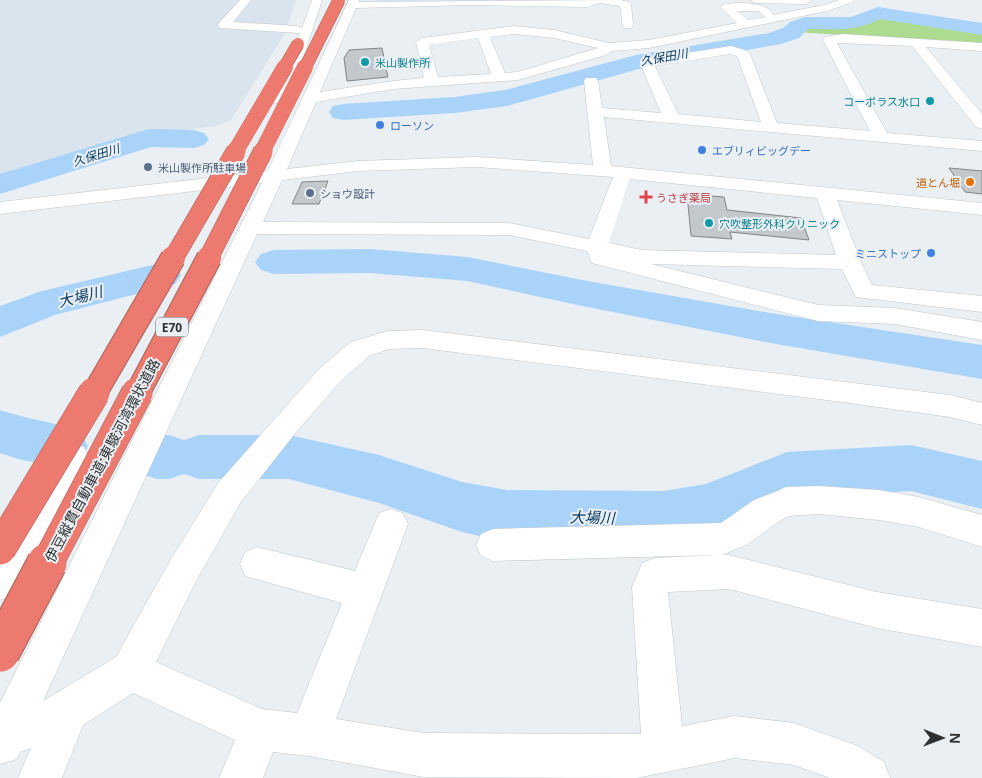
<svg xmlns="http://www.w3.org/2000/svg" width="982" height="778" font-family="'Noto Sans','Noto Sans JP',sans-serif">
<rect width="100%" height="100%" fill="#eaeff3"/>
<g fill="#dae4ee">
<polygon points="0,0 296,0 285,33 231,120 217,126 130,137 0,179"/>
<polygon points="376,0 585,0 581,2 375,2"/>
</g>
<polygon fill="#addb8f" points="884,15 982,31 982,44 796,32 805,26 863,24 873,21 876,16"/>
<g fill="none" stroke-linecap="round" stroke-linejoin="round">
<g fill="#aad3fa" fill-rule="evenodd">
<path d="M878 7 982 23V35L880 19C855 32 834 29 808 29L799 38 781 44 639 69 507 106 454 113 343 120 333 118 329 112 333 106 343 104 454 97 505 90 636 55 769 33 783 28 790 22 805 17H851Z"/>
<polygon points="149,129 194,130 204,133 209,139 204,145 194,148 151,147 0,194 0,174"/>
<polygon points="370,249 467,257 582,280 776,314 982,345 982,379 776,344 582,306 467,281 370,273 274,274 261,270 255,262 261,254 274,250"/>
<polygon points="161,263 175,266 181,275 175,284 55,315 0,337 0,306 42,291"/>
<path d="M0 410C26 419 54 422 80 431L88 446 80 461 62 468 18 459 0 453Z"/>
<polygon points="157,435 169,435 184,440 199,435 289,435 379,455 462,482 507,490 664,491 706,484 787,452 911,445 982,461 982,509 911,491 792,498 709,535 664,543 507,542 462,532 379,503 289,479 199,479 184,474 169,479 157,479 138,473 131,457 138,441"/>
</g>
</g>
<g fill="#c3c8cc" stroke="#818589">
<polygon points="382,48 388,77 347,81 344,58 349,50"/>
<polygon points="949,168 982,171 982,194 965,192"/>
<polygon points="328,181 319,204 292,204 302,182"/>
<polygon points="687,194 724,197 727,210 801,218 809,240 730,232 732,239 691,236"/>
</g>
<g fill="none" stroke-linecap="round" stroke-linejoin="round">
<defs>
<g id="minor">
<polygon points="240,0 251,0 233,22 297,26 302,28 312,0 322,0 305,52 279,103 269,103 266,100 286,64 300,33 220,28 218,25 220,22"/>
<path d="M349 0H359V2L621 0 629 2 631 4 633 25 631 28H623L620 6 599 3 588 7 471 5 356 8 320 92 393 81 424 78 416 42 422 38 514 26 554 30 609 43 649 40 737 23 720 7C728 0 772 2 773 15L824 5 839 0H854L853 2 827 11 649 48 612 51 606 55 518 80 393 89 316 102 287 169 358 161 477 157 593 165 584 81 586 78H596L598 81 602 108 661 113 640 63 642 60 731 46 748 51 750 54 777 123 870 131 823 40 825 37 842 34 982 43V51L926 47 982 114V129L976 127 912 46 837 43 887 133 982 141V151L604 117 611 166 982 203V215L837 200 861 262 872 285 982 296V312L856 297 842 269 651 264 818 305 895 308 982 322V340L895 324 818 321 592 263 587 251 509 235 257 234 43 701 116 657 171 559 219 482 320 368 351 342 388 331 423 330 950 395 982 403V425L950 417 842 402 423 348 389 349 369 356 340 382 297 431 241 502 195 583 156 662 262 709 297 713 342 603 245 576 240 564 245 552 257 547 355 571 379 513 391 509 403 513 408 524 336 719 424 733 641 734 632 587 642 563 655 558 716 555 493 561 481 556 476 545 481 534 493 529 721 523 754 500 775 492 786 487 818 486 879 490 919 497 982 515V547L919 527 879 520 818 514 789 516 778 522 748 544 722 555H729L877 592 982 609V647L877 628 729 589 668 592 682 726 735 716 794 723 858 746 884 762 890 778H830L794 765 735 758 636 778 424 777 309 756 273 752 263 778H219L235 740 133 693 83 725 62 778H18L31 748 20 752 17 759 0 764V703L262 183 0 214V202L268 171ZM737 11H758L766 17 748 20ZM514 34 554 38 598 48 517 72 505 73 490 37ZM478 38 491 74 438 77 429 45ZM730 54 737 56 761 122 678 114 655 66ZM477 167 613 177 589 239 509 223 263 222 282 180 358 171ZM630 179 817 198 836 255 641 250 609 243Z"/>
<polygon points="750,0 811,0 811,1 806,4 755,3"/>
<polygon points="73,443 84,447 88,456 13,595 0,600 0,549 62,447"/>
</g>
</defs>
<use href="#minor" stroke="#c1c6ca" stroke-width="1"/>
<use href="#minor" fill="#fff" fill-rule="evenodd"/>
<defs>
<g id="highway-bridge-far5">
<polyline points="284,68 298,44"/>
<polyline points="305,68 339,0"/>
</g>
<g id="highway-bridge-far4">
<polyline points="235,152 285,67"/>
<polyline points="262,152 305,67"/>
</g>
<g id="highway-bridge-far3">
<polyline points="173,259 236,151"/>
<polyline points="208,259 263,151"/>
</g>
<g id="highway-bridge-far2">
<polyline points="94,394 173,258"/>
<polyline points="137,394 209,258"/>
</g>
<g id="highway-bridge-far1">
<polyline points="0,549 94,393"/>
<polyline points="47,564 137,393"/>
</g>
<polyline id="highway-bridge" points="0,652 47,563"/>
</defs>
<use href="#highway-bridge-far5" stroke="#aa605a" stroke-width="13" stroke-linecap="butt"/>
<use href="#highway-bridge-far4" stroke="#aa605a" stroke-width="16" stroke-linecap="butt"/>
<use href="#highway-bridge-far3" stroke="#aa605a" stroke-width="20" stroke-linecap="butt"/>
<use href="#highway-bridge-far2" stroke="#aa605a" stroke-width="26" stroke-linecap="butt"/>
<use href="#highway-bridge-far1" stroke="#aa605a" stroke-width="32" stroke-linecap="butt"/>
<use href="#highway-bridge" stroke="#aa605a" stroke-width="41" stroke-linecap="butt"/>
<use href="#highway-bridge-far5" stroke="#ec7a6f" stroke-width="12"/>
<use href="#highway-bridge-far4" stroke="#ec7a6f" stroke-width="16"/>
<use href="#highway-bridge-far3" stroke="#ec7a6f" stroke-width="19"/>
<use href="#highway-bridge-far2" stroke="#ec7a6f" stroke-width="24"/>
<use href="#highway-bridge-far1" stroke="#ec7a6f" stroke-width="31"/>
<use href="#highway-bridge" stroke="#ec7a6f" stroke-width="39"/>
</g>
<g fill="#0f9aa8" stroke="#eaeff3" stroke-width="2">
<circle cx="365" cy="62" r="5"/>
<circle cx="930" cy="101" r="5"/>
<circle cx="709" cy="223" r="5"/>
</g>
<g fill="#3f7fe0" stroke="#eaeff3" stroke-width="2">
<circle cx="380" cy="125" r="5"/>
<circle cx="702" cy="150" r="5"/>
<circle cx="931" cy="253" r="5"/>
</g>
<g fill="#5c6f8a" stroke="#eaeff3" stroke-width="2">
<circle cx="148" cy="167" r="5"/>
<circle cx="310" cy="193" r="5"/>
</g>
<circle fill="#e8710a" stroke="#eaeff3" stroke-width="2" cx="970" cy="182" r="5"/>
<path fill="#e0444e" stroke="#eaeff3" stroke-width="2" d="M643.5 189.5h5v5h5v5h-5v5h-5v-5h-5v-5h5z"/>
<g text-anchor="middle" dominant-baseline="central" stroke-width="4" stroke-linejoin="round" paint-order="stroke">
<g font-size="11" fill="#0d838f" stroke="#eaeff3" text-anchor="start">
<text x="375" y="62">米山製作所</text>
<text x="920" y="101" text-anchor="end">コーポラス水口</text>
<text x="719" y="223">穴吹整形外科クリニック</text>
</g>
<g font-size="11" fill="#366cbe" stroke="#eaeff3" text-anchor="start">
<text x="390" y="125">ローソン</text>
<text x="712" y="150">エブリィビッグデー</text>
<text x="921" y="253" text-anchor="end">ミニストップ</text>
</g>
<g font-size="11" fill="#4e5e75" stroke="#eaeff3" text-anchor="start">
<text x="158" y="167">米山製作所駐車場</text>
<text x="320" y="193">ショウ設計</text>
</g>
<g font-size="11" fill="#c56008" stroke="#eaeff3" text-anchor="end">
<text x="960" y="182">道とん堀</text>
</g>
<g font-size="11" fill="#be3a42" stroke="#eaeff3" text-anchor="start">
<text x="656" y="197">うさぎ薬局</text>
</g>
<g font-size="12" font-style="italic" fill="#063c65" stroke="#eaeff3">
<text transform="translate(664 57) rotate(-10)">久保田川</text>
<text transform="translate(96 155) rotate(-17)">久保田川</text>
</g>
<rect fill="#eaeff3" stroke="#66696c" stroke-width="1" x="156" y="317.5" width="32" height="19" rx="4"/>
<g font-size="12" font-weight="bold" fill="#2e3032">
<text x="172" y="327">E70</text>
</g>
<g font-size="14" fill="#2e3032" stroke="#eaeff3">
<text transform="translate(102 460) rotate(-62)">伊豆縦貫自動車道;東駿河湾環状道路</text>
</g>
<g font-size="15" font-style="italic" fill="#063c65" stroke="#eaeff3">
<text transform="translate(80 296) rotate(-14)">大場川</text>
<text transform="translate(592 517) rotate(1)">大場川</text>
</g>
</g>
<g transform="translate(942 738) rotate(91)" stroke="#eaeff3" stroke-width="4" paint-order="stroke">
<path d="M0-4L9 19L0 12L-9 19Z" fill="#2e3032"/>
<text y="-8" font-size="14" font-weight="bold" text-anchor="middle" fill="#2e3032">N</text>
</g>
</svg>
